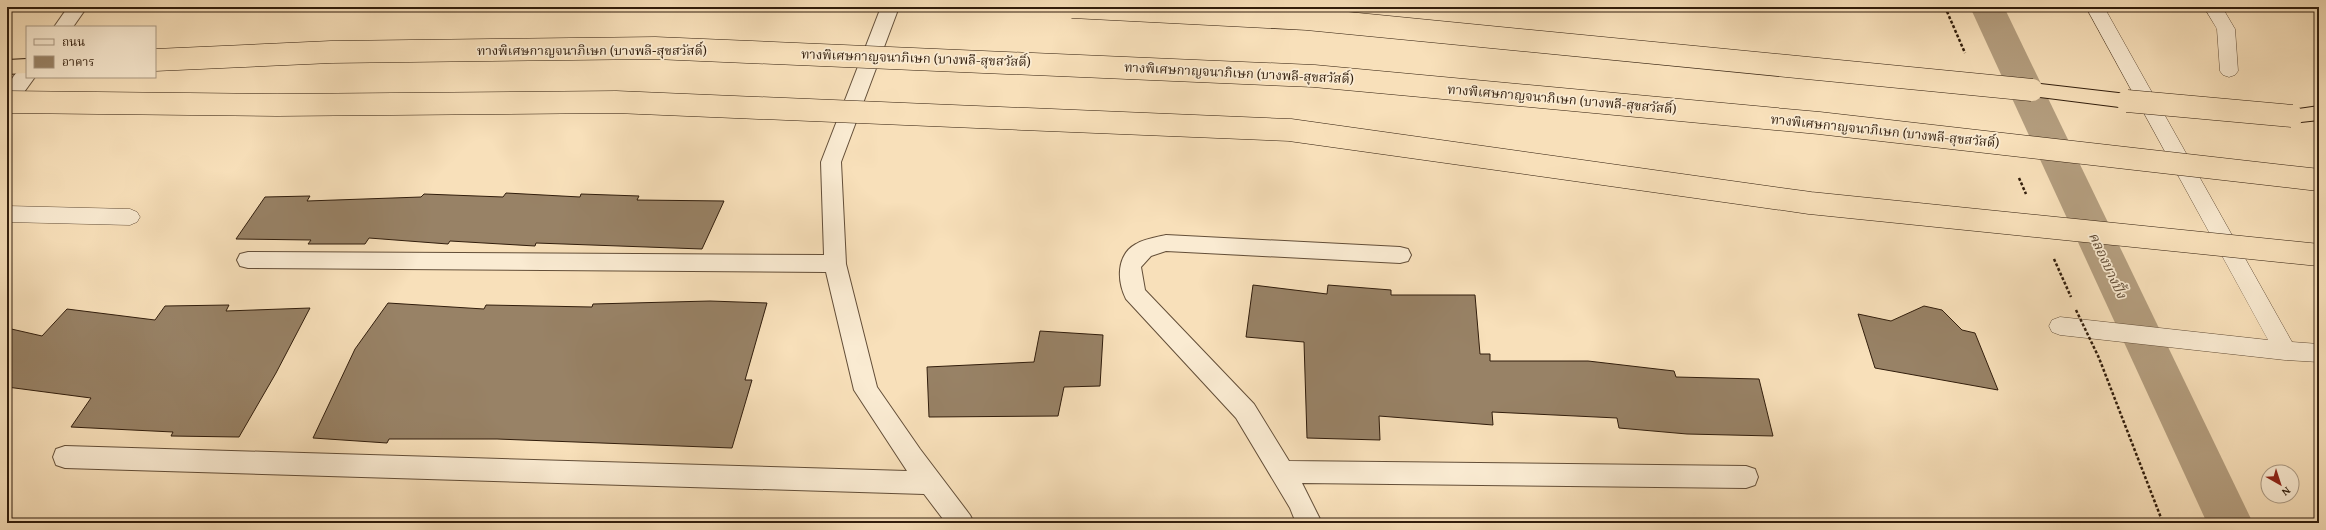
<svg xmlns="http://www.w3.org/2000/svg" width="2326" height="530" font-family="'Gentium Book Plus','Noto Serif Thai',serif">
<rect width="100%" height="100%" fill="#f8e0ba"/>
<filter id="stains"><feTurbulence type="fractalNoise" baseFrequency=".005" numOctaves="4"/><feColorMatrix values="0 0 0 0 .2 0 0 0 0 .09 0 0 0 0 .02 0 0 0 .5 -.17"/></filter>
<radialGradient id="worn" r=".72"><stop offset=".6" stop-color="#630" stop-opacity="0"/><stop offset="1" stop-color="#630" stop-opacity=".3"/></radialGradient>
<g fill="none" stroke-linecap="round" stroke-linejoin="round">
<polygon fill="#b49e7f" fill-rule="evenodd" points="1970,7 2004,7 2253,523 2207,523"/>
</g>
<g fill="#988266" stroke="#311d0c">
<polygon points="506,193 580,197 581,194 639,196 637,200 724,201 702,249 536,243 535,246 450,241 448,244 369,238 365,244 308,244 311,240 236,239 265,197 310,196 307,201 421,197 424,194 503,197"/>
<polygon points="1253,285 1327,294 1328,285 1391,290 1391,295 1475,295 1480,354 1490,354 1490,361 1588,361 1674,371 1676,377 1759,379 1773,436 1687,434 1619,428 1617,418 1492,412 1493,425 1379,416 1380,440 1307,438 1304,342 1246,337"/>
<polygon points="710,301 767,303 745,380 752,380 732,448 497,439 389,439 387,443 313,438 355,349 388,303 484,309 486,305 592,307 593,304"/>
<polygon points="229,305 226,311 310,308 276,373 239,437 171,436 173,432 71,427 91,398 7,387 7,328 42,336 67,309 155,320 165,306"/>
<polygon points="1924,306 1942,310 1962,330 1975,333 1998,390 1875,368 1858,314 1891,321"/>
<polygon points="1040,331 1103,335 1100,386 1064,387 1058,416 929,417 927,367 1034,362"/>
</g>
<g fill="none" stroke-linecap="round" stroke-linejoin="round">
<defs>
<g id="lane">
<polygon points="2086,7 2104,7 2292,342 2319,344 2319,362 2285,360 2060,335 2052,332 2049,326 2052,320 2060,317 2268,340"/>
<polygon points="2204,7 2222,7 2235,29 2238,71 2235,75 2229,77 2223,75 2220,71 2217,29"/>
<polygon points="7,206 130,209 137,212 140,217 137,222 130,225 7,222"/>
</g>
<g id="street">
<polygon points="68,7 87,7 73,27 54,27"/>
<polygon points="881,7 899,7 841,162 846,264 877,387 920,449 970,515 974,523 946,523 924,494 65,468 56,465 53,457 56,449 65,446 907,471 854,390 826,272 248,268 240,266 237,260 240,254 248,252 824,255 821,162"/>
<path d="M27 67V77H35L14 106 7 108C7 91 8 73 27 67Z"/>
<path d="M1166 235 1400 247 1408 249 1411 255 1408 261 1400 263 1166 251 1151 256 1141 267 1145 290 1254 404 1289 461 1746 466 1755 469 1758 477 1755 485 1746 488 1302 483 1322 523H1296L1290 508 1236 418 1126 299C1117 281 1116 255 1136 244 1144 239 1157 237 1166 235Z"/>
</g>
<g id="highway">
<polygon points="27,59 27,73 7,74 7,60"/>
<polygon points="2032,83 2127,94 2134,96 2137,101 2134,106 2127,108 2025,95 2022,90 2025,85"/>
<polygon points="2319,106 2319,120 2292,123 2285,121 2282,116 2285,111"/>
</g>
</defs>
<use href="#lane" stroke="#634e38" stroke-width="1"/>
<use href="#street" stroke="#634e38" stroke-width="2"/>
<use href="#highway" stroke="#311d0c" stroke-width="2"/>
<g stroke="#311d0c" stroke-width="2.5" stroke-dasharray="3 2" stroke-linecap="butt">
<polyline points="1945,7 1965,53"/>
<polyline points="2019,178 2026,194"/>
<polyline points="2054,259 2071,297"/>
</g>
<use href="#lane" fill="#faebd2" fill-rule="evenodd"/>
<use href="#street" fill="#faebd2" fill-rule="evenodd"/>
<use href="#highway" fill="#f8e0ba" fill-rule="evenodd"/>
<defs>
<g id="highway-bridge">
<polyline points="1072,7 1307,19 2032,90"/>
<polyline points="155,60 331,52 655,48 1314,76 1819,123 2319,180"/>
<polyline points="2127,101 2292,116"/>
<polyline points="7,102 277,105 616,102 1290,130 1810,203 2319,255"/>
</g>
</defs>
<use href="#highway-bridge" stroke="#311d0c" stroke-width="23" stroke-linecap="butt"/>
<polyline stroke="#311d0c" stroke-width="2.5" stroke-dasharray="3 2" stroke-linecap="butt" points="2076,310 2099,358 2163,523"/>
<use href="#highway-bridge" stroke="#f8e0ba" stroke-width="22"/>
</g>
<g text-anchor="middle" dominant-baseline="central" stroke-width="3.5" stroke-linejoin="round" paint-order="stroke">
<g font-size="13" fill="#311d0c" stroke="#faebd2">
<text x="592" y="50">ทางพิเศษกาญจนาภิเษก (บางพลี-สุขสวัสดิ์)</text>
<text transform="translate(916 58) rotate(2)">ทางพิเศษกาญจนาภิเษก (บางพลี-สุขสวัสดิ์)</text>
<text transform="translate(1239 73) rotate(3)">ทางพิเศษกาญจนาภิเษก (บางพลี-สุขสวัสดิ์)</text>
<text transform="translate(1562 99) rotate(5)">ทางพิเศษกาญจนาภิเษก (บางพลี-สุขสวัสดิ์)</text>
<text transform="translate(1885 131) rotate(6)">ทางพิเศษกาญจนาภิเษก (บางพลี-สุขสวัสดิ์)</text>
</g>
<g font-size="14" font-style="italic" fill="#5f4a34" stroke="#faebd2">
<text transform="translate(2108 265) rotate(65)">คลองบางปิ้ง</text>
</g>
</g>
<rect width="2326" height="530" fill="none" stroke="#f8e0ba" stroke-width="24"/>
<rect x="8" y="8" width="2310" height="514" fill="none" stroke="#311d0c" stroke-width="2"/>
<rect x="12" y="12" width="2302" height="506" fill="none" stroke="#311d0c"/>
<rect x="26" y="26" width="130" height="52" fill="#faebd2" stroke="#aa9983"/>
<rect x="34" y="39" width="20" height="6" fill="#faebd2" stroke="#aa9983"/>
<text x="62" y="46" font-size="12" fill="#311d0c">ถนน</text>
<rect x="34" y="56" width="20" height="12" fill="#988266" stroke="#aa9983"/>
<text x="62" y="66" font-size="12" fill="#311d0c">อาคาร</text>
<g transform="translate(2280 484) rotate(141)"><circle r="19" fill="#faebd2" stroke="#aa9983"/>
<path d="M0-3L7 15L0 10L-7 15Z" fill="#8f2418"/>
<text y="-6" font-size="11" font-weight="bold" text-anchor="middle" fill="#311d0c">N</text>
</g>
<rect width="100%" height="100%" filter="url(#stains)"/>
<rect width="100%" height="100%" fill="url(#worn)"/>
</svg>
